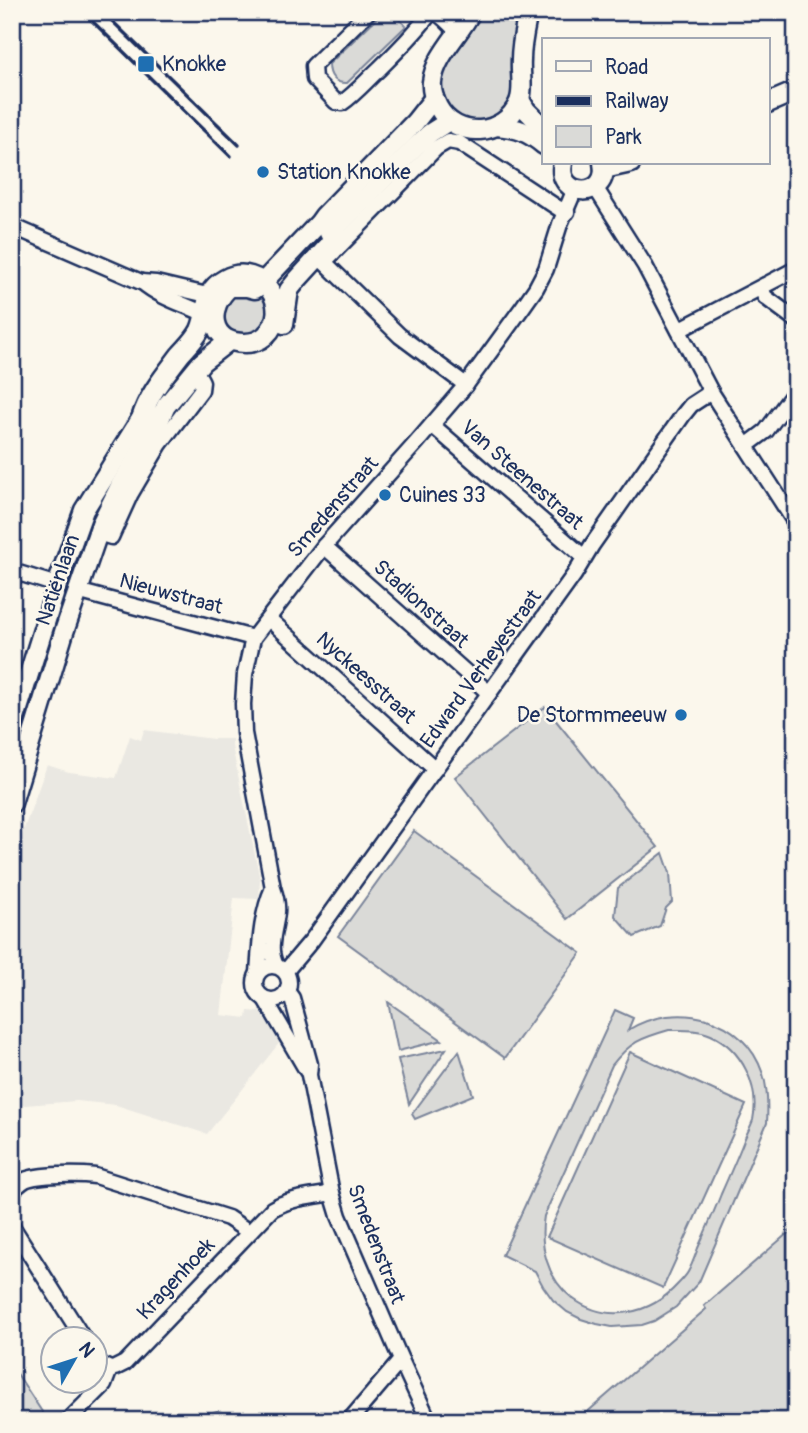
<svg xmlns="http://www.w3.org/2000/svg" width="808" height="1433" font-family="Pangolin,sans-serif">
<rect width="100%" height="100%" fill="#fbf7ec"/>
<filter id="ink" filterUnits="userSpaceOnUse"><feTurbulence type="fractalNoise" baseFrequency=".0143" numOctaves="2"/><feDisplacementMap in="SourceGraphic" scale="14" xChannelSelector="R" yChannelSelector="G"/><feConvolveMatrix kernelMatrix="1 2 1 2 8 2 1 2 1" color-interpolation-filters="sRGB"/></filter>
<g filter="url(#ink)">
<polygon fill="#eae8e2" points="144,730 213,739 232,739 232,746 260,879 259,899 234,898 221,1015 247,1018 248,1011 264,1012 280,1042 207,1134 116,1105 77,1101 12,1106 12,862 47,765 69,772 116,778 130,736 141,740"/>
<g fill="#dadad7" stroke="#7a849a" stroke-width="2" fill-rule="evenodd">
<path d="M383 12H392L406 26 347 83C335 84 329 76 329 64Z"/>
<polygon points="481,12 525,12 512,104 495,120 472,123 459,118 450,110 442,91 441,80 445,69"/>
<polygon points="261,288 271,305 264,329 244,338 222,327 221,305 230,295"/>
<polygon points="545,707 658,847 567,919 455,777"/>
<polygon points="414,831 581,953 505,1058 338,936"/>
<polygon points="663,853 670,873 672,902 666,908 660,926 634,937 615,916 618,888"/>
<polygon points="388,1002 442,1040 398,1051"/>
<path d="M615 1010 633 1018 628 1030C677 1000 744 1016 763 1074 768 1090 768 1106 767 1123L699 1282 676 1307 654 1321 642 1325 612 1327 597 1324 581 1319 567 1312 553 1300 543 1286 535 1271 502 1255ZM669 1030C683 1030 698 1029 711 1035 742 1049 760 1087 753 1120 751 1126 747 1133 744 1140 737 1158 729 1176 721 1194 714 1212 706 1230 698 1248 695 1256 692 1265 688 1272 685 1277 681 1281 678 1284 650 1315 607 1324 572 1298 547 1279 539 1245 544 1216L612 1065C630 1042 641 1038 669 1030Z"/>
<polygon points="446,1049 409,1104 398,1059"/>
<polygon points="459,1051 473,1095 415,1119 412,1114"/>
<polygon points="630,1052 746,1105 663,1288 547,1237"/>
<polygon points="796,1226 796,1421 577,1421 706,1309 704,1306"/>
<polygon points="12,1366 48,1421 12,1421"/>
</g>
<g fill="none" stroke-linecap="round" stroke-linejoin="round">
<defs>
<g id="minor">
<path d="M368 12 313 66 314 79 336 102 342 103C355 94 367 80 379 69 397 51 416 33 431 12"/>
<path d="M435 12C446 18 449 25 459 33"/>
<polyline points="595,187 645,266 711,392 796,524"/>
<polyline points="12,226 141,282 156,283 207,295"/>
<polyline points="319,257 400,336 466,385"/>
<polyline points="324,262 436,148 448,141 459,143 558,208 567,212"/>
<path d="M142 282C162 299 188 305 211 317"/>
<polyline points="761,288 765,297 796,320"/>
<polyline points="679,330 796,269"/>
<polyline points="432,425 584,557"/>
<polyline points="746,446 766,431 796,390"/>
<polyline points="98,533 111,537 130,495 160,444 201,390 202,382 200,378"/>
<polyline points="324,546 489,693"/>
<polyline points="12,571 57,585"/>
<polyline points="77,591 253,638"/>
<polyline points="269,619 435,769"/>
<circle cx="272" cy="983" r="17"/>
<path d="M276 966C273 959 271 952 272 944 274 920 282 913 273 888L244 733 243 704 245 674 253 638 324 546 417 442 466 385 522 308 536 288 546 269 560 224 575 189"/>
<polyline points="285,972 312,940 574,575 592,545 683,415 691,405 711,392"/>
<path d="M258 973C260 945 261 914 273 888"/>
<polyline points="287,991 292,998 310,1064 309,1075 332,1193 339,1216 401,1360 429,1421"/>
<polyline points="265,999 307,1071"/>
<path d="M12 1191C16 1187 20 1183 25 1180 38 1174 80 1174 95 1176L228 1218 249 1232"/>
<polyline points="12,1226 83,1338"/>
<polyline points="94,1357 100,1364 110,1369"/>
<polyline points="217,1420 219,1421"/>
<path d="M68 1421 104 1385 110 1369 115 1368 125 1363 272 1209C289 1198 313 1197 332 1193"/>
<polyline points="349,1421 401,1360"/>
</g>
<g id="major">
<path d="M471 12C459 35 435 56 432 82 431 91 434 99 438 107 456 140 504 137 519 102 524 90 520 73 521 60 521 44 525 28 528 12"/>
<polyline points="520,100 526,110 544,128"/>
<polyline points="768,103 796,91"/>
<path d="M496 126C518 128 527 131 544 145"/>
<path d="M563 163C555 199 611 200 603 163"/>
<polyline points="604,169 631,163"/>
<polyline points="329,233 336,228 415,147 430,133 449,121"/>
<polyline points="284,324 289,290 297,280 329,245 336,228"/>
<path d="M141 419C148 395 165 375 180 355 187 347 195 340 200 330 209 310 201 292 225 279 261 260 295 308 265 336 259 341 252 343 245 343 209 343 206 307 230 287H247L255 289 266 279 319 223 324 216 415 122 434 98"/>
<polyline points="12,728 57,585 84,510 147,409"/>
<polyline points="12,803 64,632 101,524 121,484 158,423 166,406 202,362 229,341"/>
</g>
</defs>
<use href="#minor" stroke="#1b2f5e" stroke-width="19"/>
<use href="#major" stroke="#1b2f5e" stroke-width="23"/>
<use href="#minor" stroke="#fbf7ec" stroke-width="14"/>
<use href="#major" stroke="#fbf7ec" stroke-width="18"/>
<g stroke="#1b2f5e" stroke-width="3.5">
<polyline points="83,12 230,156"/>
<polyline points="103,12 239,145"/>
</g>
</g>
</g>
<g fill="#1f6fb2" stroke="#fbf7ec" stroke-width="2.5">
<rect x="137" y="55" width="18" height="18" rx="3.5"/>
<circle cx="263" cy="172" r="7"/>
<circle cx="385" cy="495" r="7"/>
<circle cx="681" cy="715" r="7"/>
</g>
<g text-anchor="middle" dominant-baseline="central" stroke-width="5" stroke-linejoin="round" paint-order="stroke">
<g font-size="21" fill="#1b2f5e" stroke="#fbf7ec" text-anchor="start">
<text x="162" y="64">Knokke</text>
<text x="277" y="172">Station Knokke</text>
<text x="399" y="495">Cuines 33</text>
<text x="667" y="715" text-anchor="end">De Stormmeeuw</text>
</g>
<g font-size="21" fill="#1b2f5e" stroke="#fbf7ec">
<text transform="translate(522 475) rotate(41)">Van Steenestraat</text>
<text transform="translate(333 507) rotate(-49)">Smedenstraat</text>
<text transform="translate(58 580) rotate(-71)">Natiënlaan</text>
<text transform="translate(171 594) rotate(15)">Nieuwstraat</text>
<text transform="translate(421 604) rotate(42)">Stadionstraat</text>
<text transform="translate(481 669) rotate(-54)">Edward Verheyestraat</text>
<text transform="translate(366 678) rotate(42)">Nyckeesstraat</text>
<text transform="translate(376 1244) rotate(69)">Smedenstraat</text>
<text transform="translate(176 1279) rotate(-47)">Kragenhoek</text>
</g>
</g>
<rect width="808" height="1433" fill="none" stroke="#fbf7ec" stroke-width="42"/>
<rect x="21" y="21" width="766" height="1391" fill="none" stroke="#1b2f5e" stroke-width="2.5" filter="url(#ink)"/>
<rect x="542" y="38" width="228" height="126" fill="#fbf7ec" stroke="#a1a7b3" stroke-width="2"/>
<rect x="556" y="61" width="35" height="10" fill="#fbf7ec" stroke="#a1a7b3" stroke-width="2"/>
<text x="605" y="74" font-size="21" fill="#1b2f5e">Road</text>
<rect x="556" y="96" width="35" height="10" fill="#1b2f5e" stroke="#a1a7b3" stroke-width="2"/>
<text x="605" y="108" font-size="21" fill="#1b2f5e">Railway</text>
<rect x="556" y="126" width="35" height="21" fill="#dadad7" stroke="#a1a7b3" stroke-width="2"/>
<text x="605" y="144" font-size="21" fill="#1b2f5e">Park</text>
<g transform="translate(74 1360) rotate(51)"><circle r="33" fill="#fbf7ec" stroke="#a1a7b3" stroke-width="2"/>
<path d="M0-5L12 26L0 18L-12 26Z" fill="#1f6fb2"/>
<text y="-10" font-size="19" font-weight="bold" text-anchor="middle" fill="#1b2f5e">N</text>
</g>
</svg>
